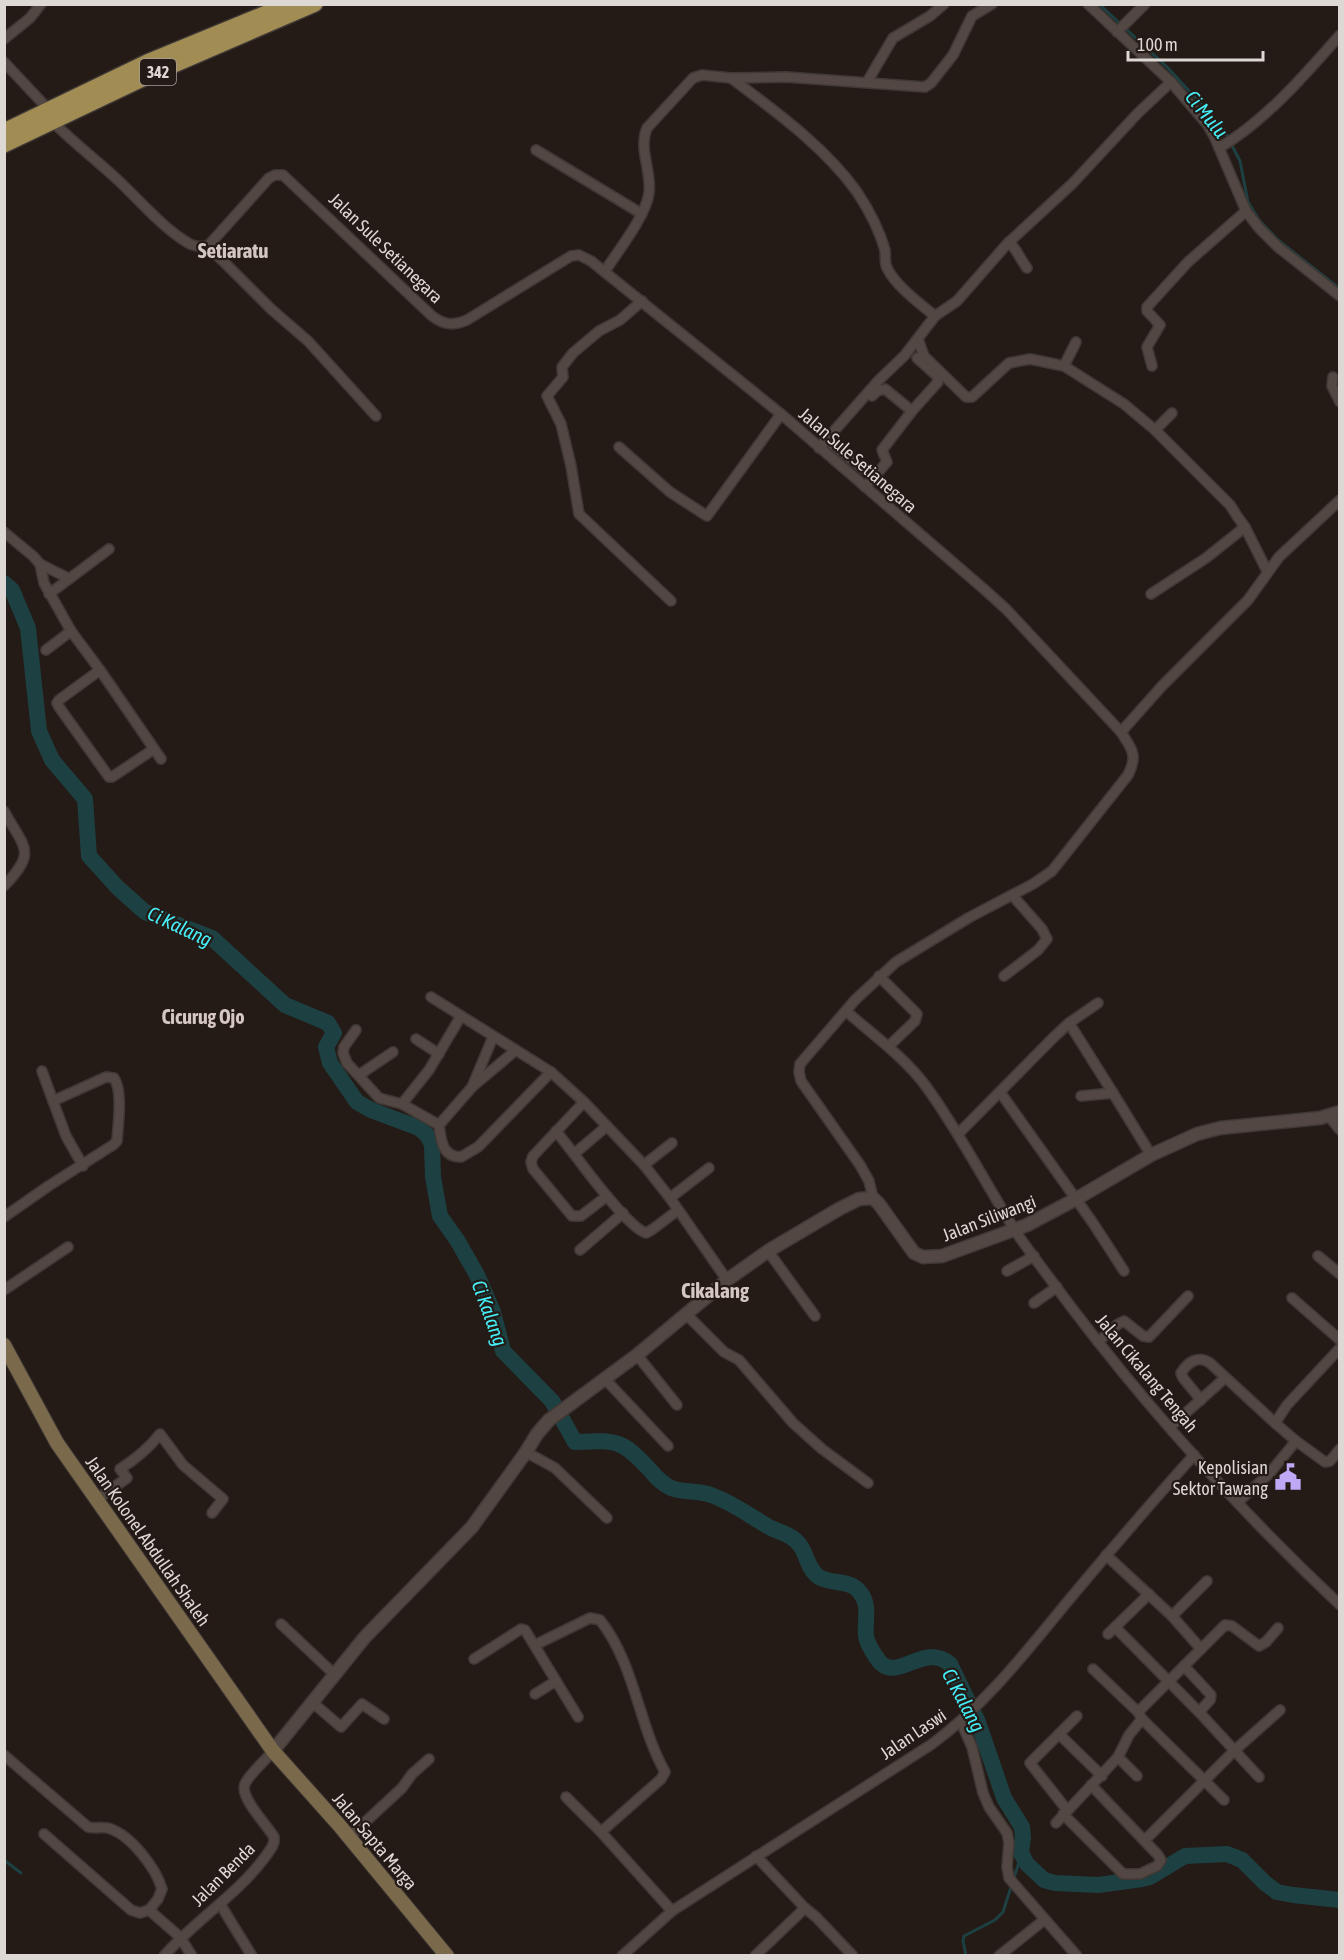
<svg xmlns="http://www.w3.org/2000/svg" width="1344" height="1960" font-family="'Asap Condensed',sans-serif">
<rect width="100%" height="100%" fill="#241a16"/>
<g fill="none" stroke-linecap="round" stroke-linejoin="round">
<g stroke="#1d4143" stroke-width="3">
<polyline points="1099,4 1167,67 1223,128 1240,161 1248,202 1259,220 1278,240 1340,289"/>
<polyline points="4,1860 21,1873"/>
<polyline points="966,1956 963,1941 964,1936 995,1920 1003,1912 1021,1856"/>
</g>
<path stroke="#1d4143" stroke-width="16" d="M4 583 12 590 28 628 39 731 52 760 85 799 89 856 118 888 145 912 212 938 285 1005 328 1023 334 1033 326 1047 330 1063 357 1102 371 1110 419 1128 427 1135 432 1144 433 1177 440 1216 457 1240 477 1275 493 1312 503 1351 552 1401 575 1442C616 1440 622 1439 650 1470 656 1477 662 1484 671 1488 684 1493 698 1490 711 1495 732 1502 751 1517 771 1528 777 1531 785 1533 791 1537 808 1547 805 1568 819 1577 830 1584 848 1580 857 1589 872 1604 864 1619 866 1636 867 1644 872 1650 876 1657 878 1659 879 1662 882 1664 899 1679 926 1643 950 1664L978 1722 1004 1798 1022 1827 1023 1838 1021 1853 1027 1864 1044 1880 1055 1883 1098 1885 1142 1879 1150 1877 1185 1856 1227 1854 1242 1860 1265 1883 1277 1892 1293 1895 1340 1900"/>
<defs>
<g id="minor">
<polyline points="1088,4 1171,82 1207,124 1214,136 1246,211 1259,228 1278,247 1340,296"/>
<polyline points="1117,32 1145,4"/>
<polyline points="4,39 30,18 41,4"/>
<polyline points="4,62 49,110"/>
<path d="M731 78C775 111 825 147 857 192 869 210 879 229 885 250 886 256 884 262 887 268 895 285 920 304 935 316L957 301 1007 244 1073 183 1138 113 1171 82"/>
<polyline points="867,82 893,38 930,16 944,4"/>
<path d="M54 123C75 144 99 162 120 182 140 201 166 231 190 244 196 247 201 247 208 246L269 178 275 175H283L432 316C444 325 453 326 467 320L571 256 579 255 591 261 781 414 985 590 1006 609 1121 732C1132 749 1138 755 1128 775L1052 871 1033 884 970 917 896 962 855 1000 800 1064 799 1072 801 1081 860 1165 869 1181 873 1198"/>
<path d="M1219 148C1265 121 1305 75 1340 35"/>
<polyline points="536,150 642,214"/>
<path d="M1009 242C1016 248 1020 259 1027 268"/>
<polyline points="208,246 271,309 308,341 376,416"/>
<path d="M605 271C618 251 646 216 649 193 652 171 638 149 647 128L693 78 702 75 731 78 786 77 925 87 931 83 953 55 972 16 992 4"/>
<polyline points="642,301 620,320 599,331 573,353 562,367 563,377 547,396 561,424 571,466 579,514 671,601"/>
<polyline points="918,339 924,356 966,397 972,397 1009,363 1030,359 1064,366 1124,404 1155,430 1230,505 1237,516 1245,527 1267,571"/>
<polyline points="1064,366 1076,342"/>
<polyline points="1152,366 1147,347 1160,325 1147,311 1147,307 1188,262 1246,211"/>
<polyline points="1333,377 1332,386 1340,402"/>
<polyline points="872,396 877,391 885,389 912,411"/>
<polyline points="1155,430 1172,413"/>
<polyline points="828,441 874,477"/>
<polyline points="619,447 670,492 707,516 781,414"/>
<polyline points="819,448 879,380 905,355 935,316"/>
<polyline points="865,487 887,462 882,450 912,411 938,382 937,376 917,358"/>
<polyline points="4,532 33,556 40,564 44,583 71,631 100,670 161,759"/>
<polyline points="40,564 68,578"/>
<polyline points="49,594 109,549"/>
<polyline points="1151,594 1206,558 1245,527"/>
<polyline points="46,650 71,631"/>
<polyline points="100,670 59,700 57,703 59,707 109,777 112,777 154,749"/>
<polyline points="1121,732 1162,686 1248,600 1279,557 1340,500"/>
<path d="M4 811C24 848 38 851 4 886"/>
<polyline points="879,976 917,1014 915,1021 889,1046"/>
<polyline points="1004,976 1038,950 1047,939 1042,929 1012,895"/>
<polyline points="431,997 551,1072 584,1102 644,1165 670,1198 727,1280"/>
<path d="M846 1011C873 1035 903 1056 925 1085 959 1131 985 1183 1016 1232 1026 1247 1037 1261 1048 1276 1133 1392 1235 1506 1340 1605"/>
<path d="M461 1016 429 1070 402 1104 439 1125C441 1140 442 1157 461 1157L478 1147 551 1072"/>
<polyline points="1069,1023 1113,1093"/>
<polyline points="356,1030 344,1047 343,1053 347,1063 379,1098 402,1104"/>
<polyline points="416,1039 439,1054"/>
<polyline points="359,1075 393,1052"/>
<polyline points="472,1087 493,1037"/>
<polyline points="1000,1092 1093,1223 1124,1271"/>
<polyline points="1081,1096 1113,1093 1151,1155"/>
<polyline points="53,1101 66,1136 83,1166"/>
<polyline points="584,1102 533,1156 531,1162 533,1169 572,1216 581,1216 607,1196"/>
<polyline points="1329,1116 1340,1130"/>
<polyline points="439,1125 472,1087 516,1050"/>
<path d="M607 1126 574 1154C587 1171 628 1227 646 1233L653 1229 678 1210"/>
<polyline points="556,1131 574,1154"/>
<polyline points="958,1134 1054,1037 1069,1023 1098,1003"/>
<polyline points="644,1165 672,1143"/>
<polyline points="670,1198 709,1168"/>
<path d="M4 1217 50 1185 113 1145 117 1141C118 1125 123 1091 114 1078L106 1077 53 1101 42 1071"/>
<polyline points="580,1250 623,1213"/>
<polyline points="768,1251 815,1316"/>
<polyline points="1318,1256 1340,1274"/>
<polyline points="1007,1271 1034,1256"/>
<polyline points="4,1290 68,1247"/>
<polyline points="1292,1298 1340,1340"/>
<polyline points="1034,1303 1057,1287"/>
<polyline points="686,1314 724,1352 739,1360 793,1423 822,1449 868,1483"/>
<polyline points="1098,1342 1118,1324 1124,1321 1143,1336 1149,1337 1188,1296"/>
<polyline points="637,1355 677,1405"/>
<polyline points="604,1378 668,1446"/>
<path d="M1201 1400 1183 1378 1181 1373C1188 1362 1198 1355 1210 1363L1275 1423"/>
<polyline points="1170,1427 1225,1378"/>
<polyline points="1296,1441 1325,1462 1330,1461 1340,1449"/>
<polyline points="526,1452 555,1468 607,1518"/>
<path d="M97 1499 127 1478 120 1469C136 1459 148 1449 160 1434L183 1465 223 1499 212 1513"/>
<polyline points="1239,1501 1269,1474 1296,1441 1275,1423 1287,1405 1340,1348"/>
<polyline points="1106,1555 1172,1616 1201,1649"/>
<polyline points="1172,1616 1207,1581"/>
<polyline points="281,1624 334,1674"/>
<polyline points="1115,1627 1199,1712 1259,1777"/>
<polyline points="1108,1634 1149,1594"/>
<path d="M535 1645 590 1618 600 1620C635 1664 638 1724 665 1772L661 1779 601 1832"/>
<polyline points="474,1659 521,1629 525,1630 578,1717"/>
<polyline points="1184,1666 1211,1695 1210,1700 1199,1712"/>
<polyline points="535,1694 556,1681"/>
<polyline points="312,1702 341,1727 362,1704 384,1719"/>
<polyline points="1138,1712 1225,1625 1232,1626 1259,1646 1266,1642 1278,1628"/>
<polyline points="1142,1719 1224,1800"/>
<polyline points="961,1722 972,1747 983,1793 989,1807 1007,1833 1009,1843 1007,1867 1009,1878 1077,1956"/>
<polyline points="1059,1734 1102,1776"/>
<path d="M4 1755 88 1827C95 1829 103 1826 111 1829 131 1836 156 1868 162 1889L158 1899 149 1910 180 1937 192 1956"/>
<polyline points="1118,1757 1137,1776"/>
<polyline points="566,1797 601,1832 672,1911"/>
<polyline points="1067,1810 1030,1763 1077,1716"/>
<polyline points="1063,1814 1123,1874 1140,1874 1157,1866 1161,1860 1158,1855 1091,1785"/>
<polyline points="1056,1823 1118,1757 1129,1735 1142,1719 1138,1712 1093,1669"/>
<polyline points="44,1834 131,1910 140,1913 149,1910"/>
<polyline points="349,1837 402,1788 412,1774 429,1759"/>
<polyline points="1145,1840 1235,1750 1280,1710"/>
<polyline points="756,1856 805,1908 816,1917 853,1956"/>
<polyline points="220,1904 252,1956"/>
<path d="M164 1956C198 1917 244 1891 272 1847L274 1842V1837C267 1825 239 1797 245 1784 249 1774 266 1760 273 1751"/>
<path d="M622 1956 672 1911 932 1744C985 1705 1026 1652 1068 1601 1109 1552 1151 1503 1194 1455"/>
<polyline points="755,1956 805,1908"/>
<polyline points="999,1956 1044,1920"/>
</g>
<polyline id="tertiary" points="273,1751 365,1637 472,1527 526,1452 537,1434 549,1420 637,1355 727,1280 768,1251 839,1209 859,1199 873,1198 879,1204 914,1253 923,1257 942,1256 1027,1225 1076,1199 1151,1155 1197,1134 1220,1128 1320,1118 1340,1112"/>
<polyline id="secondary" points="4,1345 57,1443 273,1751 339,1825 447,1956"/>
<g id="primary">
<polyline points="4,131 147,62 288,4"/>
<polyline points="4,145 153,74 315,4"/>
</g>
</defs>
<use href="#minor" stroke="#3f3835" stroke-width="12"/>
<use href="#tertiary" stroke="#3f3835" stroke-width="15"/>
<use href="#secondary" stroke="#3f3835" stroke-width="16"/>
<use href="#primary" stroke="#3f3835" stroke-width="18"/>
<use href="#minor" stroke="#524742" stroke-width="9"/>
<use href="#tertiary" stroke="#524742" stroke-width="12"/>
<use href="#secondary" stroke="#7a6a4b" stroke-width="14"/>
<use href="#primary" stroke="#a18d54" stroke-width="15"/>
</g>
<defs>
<symbol id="civic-bare" viewBox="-9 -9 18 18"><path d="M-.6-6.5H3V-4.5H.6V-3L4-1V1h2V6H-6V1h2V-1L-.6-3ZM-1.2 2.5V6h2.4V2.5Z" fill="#bea9f5" stroke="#241a16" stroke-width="2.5" paint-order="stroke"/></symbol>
</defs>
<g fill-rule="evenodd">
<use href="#civic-bare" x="1269" y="1458" width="38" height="38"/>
</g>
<g text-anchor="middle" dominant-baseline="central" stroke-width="4.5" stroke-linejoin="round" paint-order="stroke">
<rect fill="#241a16" stroke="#a69f9c" stroke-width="1.5" x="140" y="59" width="36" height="26" rx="4.5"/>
<g font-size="16" font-weight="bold" fill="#ded8d5">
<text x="158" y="72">342</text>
</g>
<g font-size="18" fill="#ded8d5" stroke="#241a16">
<text transform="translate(386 248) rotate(44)">Jalan Sule Setianegara</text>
<text transform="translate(858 460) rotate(41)">Jalan Sule Setianegara</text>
<text transform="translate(989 1218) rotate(-21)">Jalan Siliwangi</text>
<text transform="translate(1147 1373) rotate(50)">Jalan Cikalang Tengah</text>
<text transform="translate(148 1541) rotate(55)">Jalan Kolonel Abdullah Shaleh</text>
<text transform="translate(913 1734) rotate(-34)">Jalan Laswi</text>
<text transform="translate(375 1841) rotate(50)">Jalan Sapta Marga</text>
<text transform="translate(223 1874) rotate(-45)">Jalan Benda</text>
</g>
<g font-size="18" fill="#ded8d5" stroke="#241a16" text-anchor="end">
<text x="1268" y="1467">Kepolisian<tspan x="1268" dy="21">Sektor Tawang</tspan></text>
</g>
<g font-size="20" font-style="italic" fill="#45eff8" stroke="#241a16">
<text transform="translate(1207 114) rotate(51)">Ci Mulu</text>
<text transform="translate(180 926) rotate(25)">Ci Kalang</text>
<text transform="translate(490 1313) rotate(70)">Ci Kalang</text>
<text transform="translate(964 1700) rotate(62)">Ci Kalang</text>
</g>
<g font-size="20" font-weight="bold" fill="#d4c7c1" stroke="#241a16">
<text x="203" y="1016">Cicurug Ojo</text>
</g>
<g font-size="21" font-weight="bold" fill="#d4c7c1" stroke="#241a16">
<text x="233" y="250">Setiaratu</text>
<text x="715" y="1290">Cikalang</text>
</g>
</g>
<rect width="1344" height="1960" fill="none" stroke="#ded8d5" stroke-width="12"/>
<path d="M1128 51v9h135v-9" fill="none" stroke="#ded8d5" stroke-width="3"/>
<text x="1137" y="51" font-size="18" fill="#ded8d5" stroke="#241a16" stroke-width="4.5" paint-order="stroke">100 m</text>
</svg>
